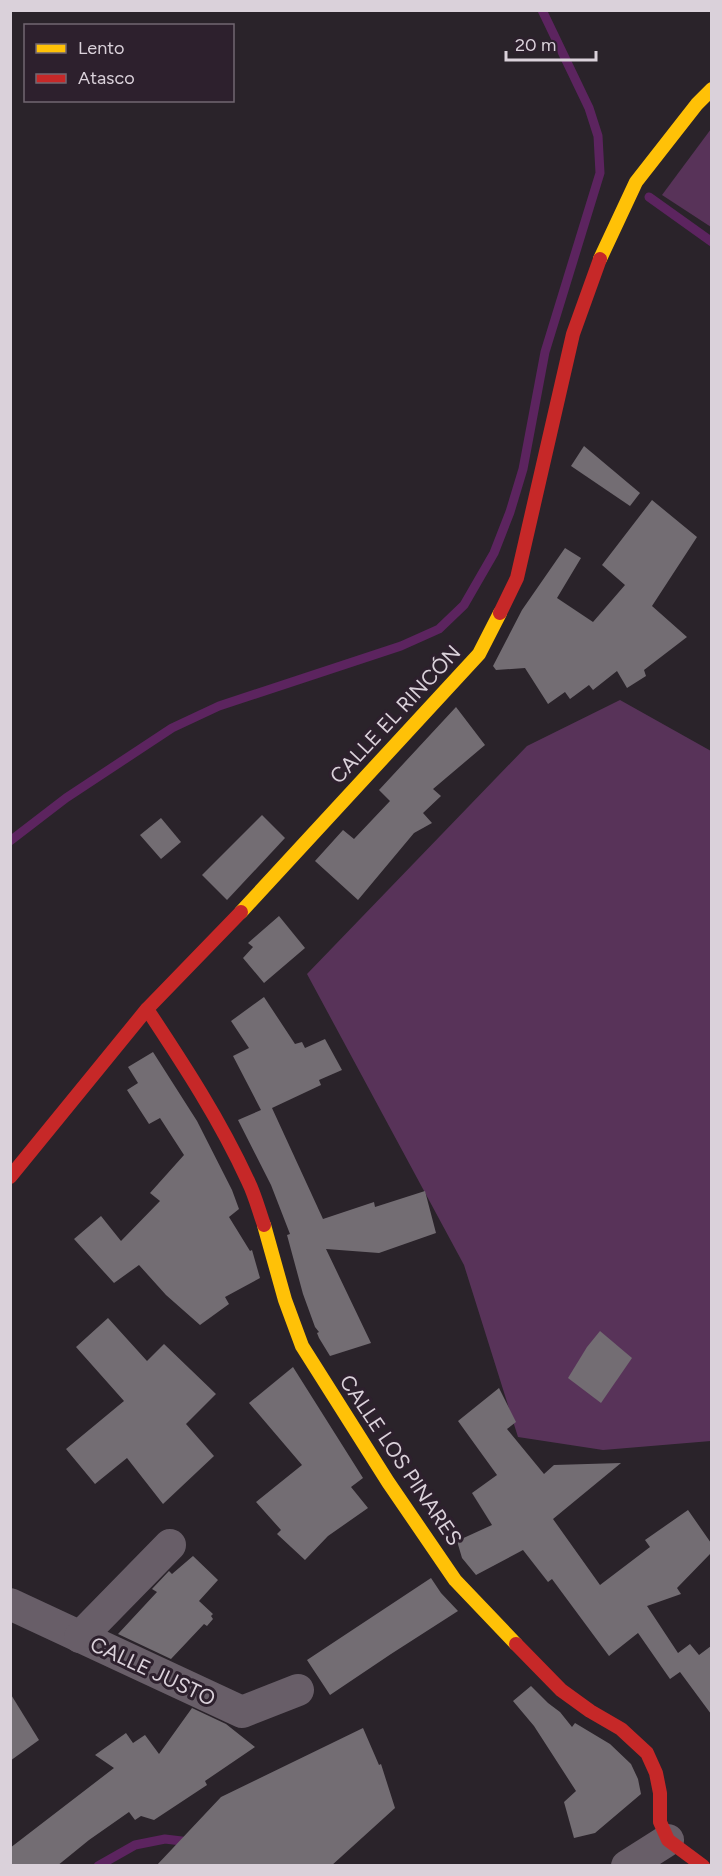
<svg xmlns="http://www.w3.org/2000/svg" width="722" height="1876" font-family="Figtree,sans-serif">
<rect width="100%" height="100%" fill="#2a232a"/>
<g fill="#583359">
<polygon points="711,129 711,227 662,195"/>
<polygon points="620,700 711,751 711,1441 603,1450 518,1437 464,1265 307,974 527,746"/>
</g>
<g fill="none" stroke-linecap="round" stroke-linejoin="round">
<g stroke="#5c245f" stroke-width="9">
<polyline points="649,197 712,242"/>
<polyline points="10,841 66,798 172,728 219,706 401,646 439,629 464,605 494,553 510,512 523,469 545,352 600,173 598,136 589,108 542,10"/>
<polyline points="98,1866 135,1845 165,1839 190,1842"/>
</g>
</g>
<g fill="#736d73">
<polygon points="584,446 640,493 630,506 571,466"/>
<polygon points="652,500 697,537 652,606 687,637 644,670 646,676 627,688 617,671 593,690 589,685 570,699 565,692 548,704 525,668 496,670 493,666 522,610 565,548 581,558 557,598 593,622 625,585 602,565"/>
<polygon points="456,707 485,745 433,789 441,796 423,813 432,823 414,833 358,900 315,861 343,830 354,839 390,801 379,790"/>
<polygon points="262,815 285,838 227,900 202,875"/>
<polygon points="161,818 181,842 161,859 140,835"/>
<polygon points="279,916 305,948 264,983 243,958 253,947 248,943"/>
<polygon points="264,997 295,1044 302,1042 305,1048 325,1039 342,1070 319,1080 321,1085 272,1108 323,1219 374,1202 375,1207 425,1191 436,1233 379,1253 326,1249 371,1343 330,1356 319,1338 317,1333 319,1332 315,1327 303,1294 287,1235 290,1234 271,1185 238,1120 261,1110 233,1056 249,1048 231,1021"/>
<polygon points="153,1052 197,1121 232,1190 239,1209 229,1217 250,1251 252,1250 260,1278 225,1297 229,1304 200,1325 166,1295 139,1265 114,1283 74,1239 101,1216 121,1241 160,1201 150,1193 184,1155 160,1118 149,1124 127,1090 138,1083 128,1067"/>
<polygon points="108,1318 147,1361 164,1344 216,1394 186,1424 214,1456 163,1504 127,1458 95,1484 66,1449 124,1401 76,1347"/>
<polygon points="600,1331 632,1358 601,1403 568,1378 587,1347"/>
<polygon points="293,1367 363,1478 351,1487 368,1508 328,1536 305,1560 277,1534 281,1530 256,1502 302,1465 249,1403"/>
<polygon points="499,1388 516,1422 507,1429 544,1474 554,1465 621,1463 553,1519 600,1585 650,1547 645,1540 688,1510 711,1543 711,1553 677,1588 681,1594 647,1606 678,1653 690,1644 699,1655 711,1646 711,1714 680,1672 670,1679 638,1633 609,1656 552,1579 548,1582 523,1550 476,1575 462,1558 457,1541 492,1525 472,1493 497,1475 458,1421"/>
<polygon points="193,1556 218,1580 199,1601 213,1614 211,1616 213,1619 207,1626 204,1624 171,1659 118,1634 157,1592 152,1589 169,1571 172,1574"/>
<polygon points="431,1578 441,1593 458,1611 391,1654 330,1695 307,1660"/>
<polygon points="531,1686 548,1703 560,1712 572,1727 575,1723 610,1744 631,1764 638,1779 641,1794 595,1833 574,1838 564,1802 576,1791 534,1726 513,1701"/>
<polygon points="10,1693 39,1740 10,1761"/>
<polygon points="192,1708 226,1724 255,1747 205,1781 207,1785 154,1820 141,1816 135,1820 129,1812 89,1840 57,1866 10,1866 10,1848 114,1768 95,1755 126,1733 133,1743 145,1735 159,1754"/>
<polygon points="363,1728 379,1765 381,1764 395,1808 331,1866 156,1866 221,1797"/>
</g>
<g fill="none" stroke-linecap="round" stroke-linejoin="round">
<g stroke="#685e68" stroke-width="32">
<polyline points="10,1604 242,1712 298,1690"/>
<polyline points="80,1637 170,1545"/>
<polyline points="627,1866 668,1840"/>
</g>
<g stroke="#ffc107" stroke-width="14">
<polyline points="600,259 636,182 697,104 712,89"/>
<polyline points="241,912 479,654 500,613"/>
<polyline points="264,1225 285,1300 302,1346 388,1482 455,1580 516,1644"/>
</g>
<g stroke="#c62828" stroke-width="14">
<polyline points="500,613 517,578 573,334 600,259"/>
<path d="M147 1009C184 1065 220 1120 248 1181 255 1195 259 1211 264 1225"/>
<polyline points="10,1177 147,1009 241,912"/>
<polyline points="516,1644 561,1690 590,1711 621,1729 647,1753 656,1773 660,1793 660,1822 668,1840 703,1866"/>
</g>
</g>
<g text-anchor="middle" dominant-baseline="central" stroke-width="6" stroke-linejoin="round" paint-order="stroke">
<g font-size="21" fill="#dad1da" stroke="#2d202d">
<text transform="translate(395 714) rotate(-47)">CALLE EL RINCÓN</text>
<text transform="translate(401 1460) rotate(56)">CALLE LOS PINARES</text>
<text transform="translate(153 1671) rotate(25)">CALLE JUSTO</text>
</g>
</g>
<rect width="722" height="1876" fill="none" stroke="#dad1da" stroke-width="24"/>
<rect x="24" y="24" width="210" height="78" fill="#2d202d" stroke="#726772" stroke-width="1.5"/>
<rect x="36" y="44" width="30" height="9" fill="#ffc107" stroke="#726772" stroke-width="1.5"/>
<text x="78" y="54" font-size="18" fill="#dad1da">Lento</text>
<rect x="36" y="74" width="30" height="9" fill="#c62828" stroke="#726772" stroke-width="1.5"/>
<text x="78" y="84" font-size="18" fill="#dad1da">Atasco</text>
<path d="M506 51v9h90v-9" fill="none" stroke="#dad1da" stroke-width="3"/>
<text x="515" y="51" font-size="18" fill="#dad1da" stroke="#2d202d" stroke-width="4.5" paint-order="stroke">20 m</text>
</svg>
